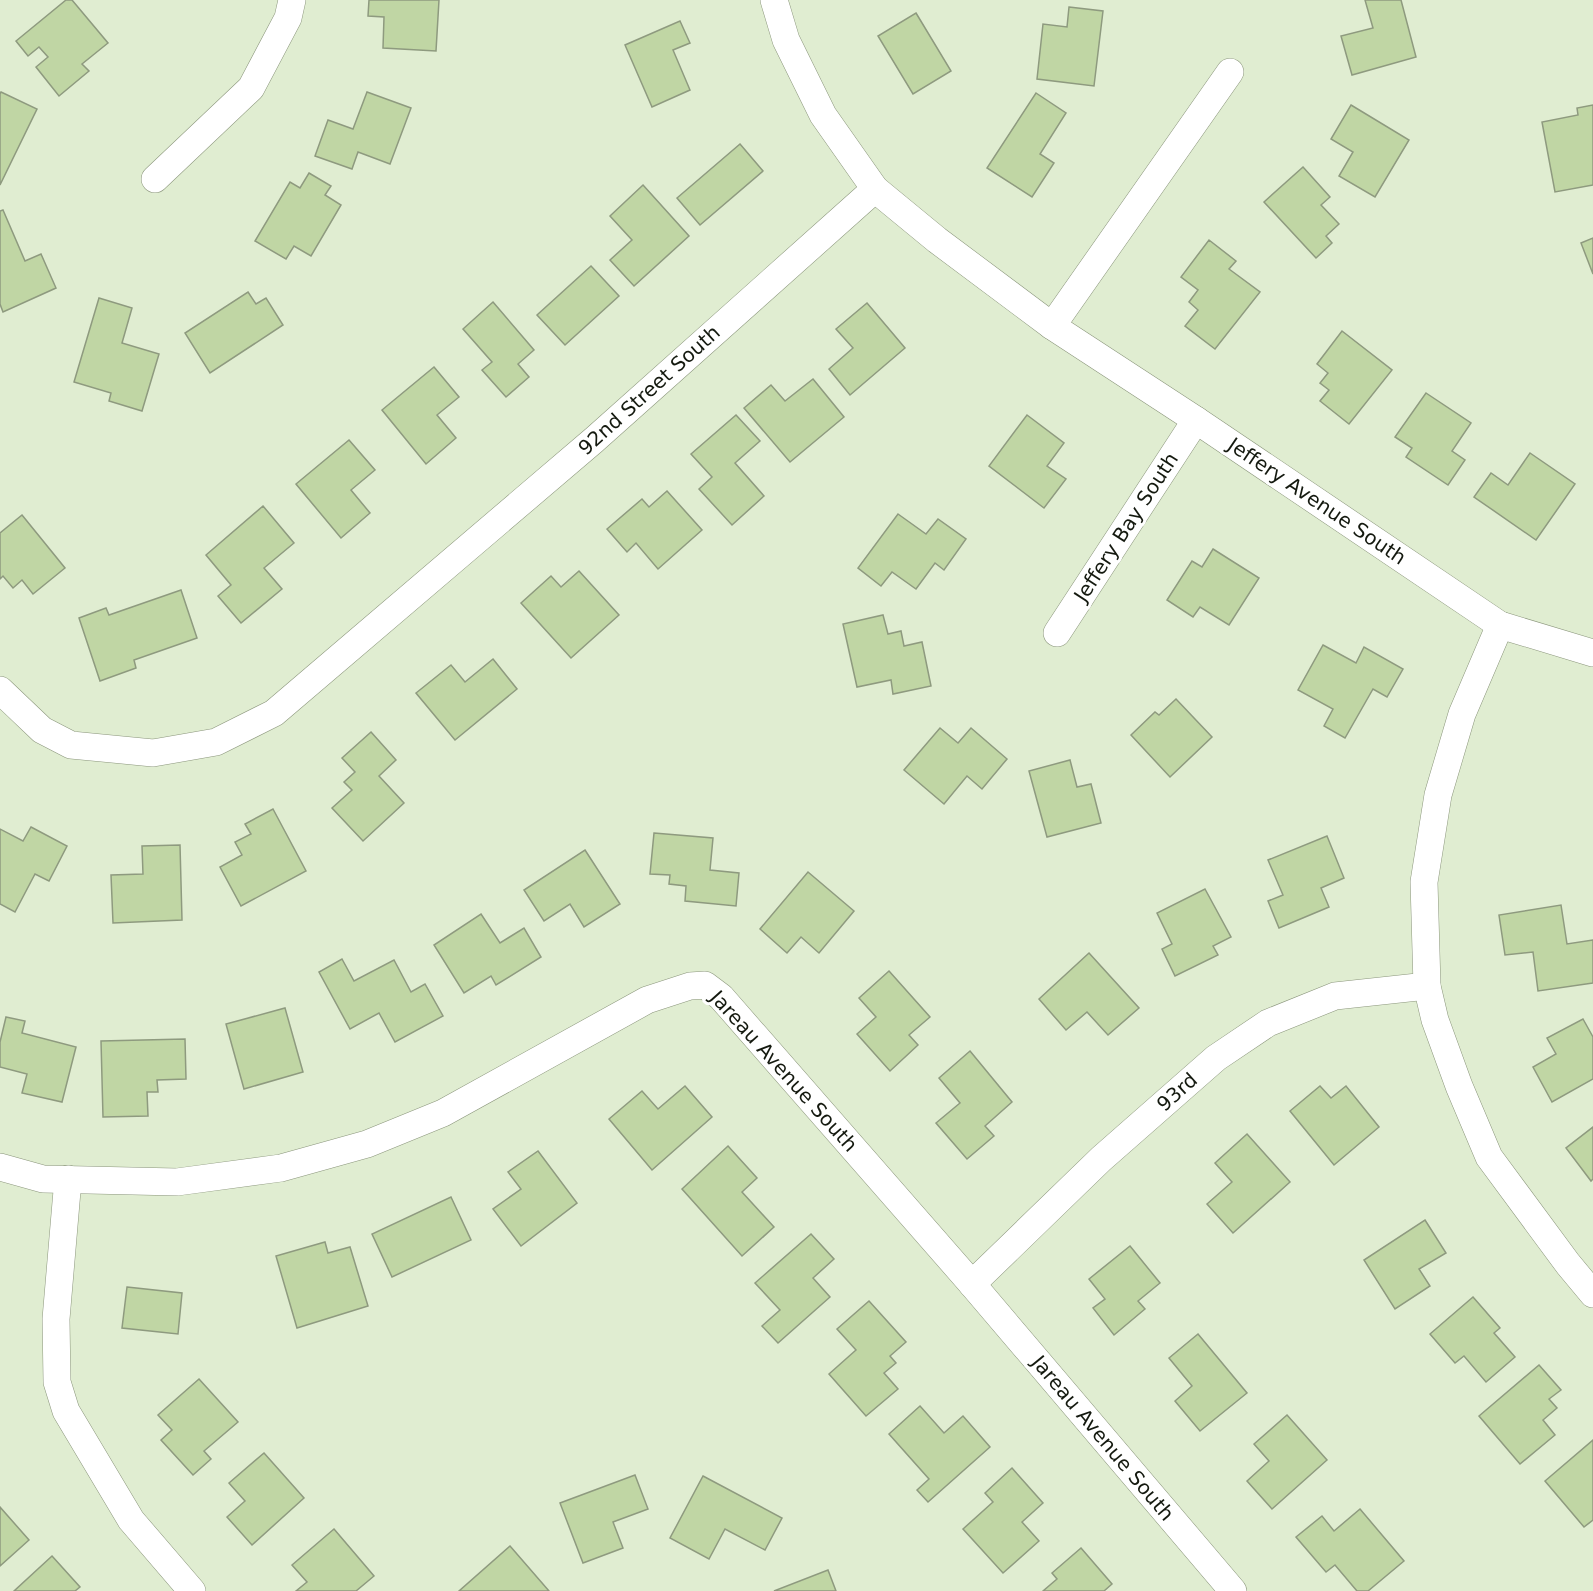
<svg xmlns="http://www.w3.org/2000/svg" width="1593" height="1591" font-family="'DejaVu Sans',sans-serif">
<rect width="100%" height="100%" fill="#e0edd1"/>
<g fill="#c0d6a4" stroke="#8e9a7f" stroke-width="1.5">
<polygon points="66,0 72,0 108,43 82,64 89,71 59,96 36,67 48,57 39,47 28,56 16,41"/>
<polygon points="369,0 439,0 436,51 383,48 384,17 368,16"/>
<polygon points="1365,0 1401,0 1416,57 1352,75 1341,36 1373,28"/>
<polygon points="1069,7 1103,11 1094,86 1037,79 1043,24 1067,27"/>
<polygon points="916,13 951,71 913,94 878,36"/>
<polygon points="680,21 690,43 673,50 690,90 652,107 625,45"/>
<polygon points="1,92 37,109 0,185 0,94"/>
<polygon points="367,92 411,108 390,164 358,152 352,169 315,156 328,120 353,129"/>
<polygon points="1036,93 1066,113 1040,154 1054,163 1032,197 987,168"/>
<polygon points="1351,105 1409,140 1375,197 1339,176 1353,152 1331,139"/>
<polygon points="1593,105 1593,185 1555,192 1542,122 1578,115 1577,108"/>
<polygon points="740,144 763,171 700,225 677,198"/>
<polygon points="1303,167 1330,197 1321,205 1339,224 1326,236 1332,243 1316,258 1264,202"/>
<polygon points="309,173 331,186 325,195 341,205 311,256 294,246 286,259 255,241 290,182 300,188"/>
<polygon points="643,185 689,236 634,286 610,260 632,240 610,216"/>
<polygon points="3,210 25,261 41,254 56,288 3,312 0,304 0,211"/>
<polygon points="1593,238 1593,274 1581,243"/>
<polygon points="1209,240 1236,261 1229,269 1260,292 1215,349 1185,326 1198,310 1189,302 1198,290 1181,277"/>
<polygon points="591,266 619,296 565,345 537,315"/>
<polygon points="248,292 256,304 266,298 283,325 210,373 185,333"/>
<polygon points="99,298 132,308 122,343 159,354 142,411 109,401 111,393 74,382"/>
<polygon points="493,302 534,350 518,364 529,377 506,397 482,370 492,362 463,329"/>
<polygon points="867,303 905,348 850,395 829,369 853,348 836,329"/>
<polygon points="1342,331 1392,370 1349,424 1320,401 1329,390 1320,383 1328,373 1317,364"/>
<polygon points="434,367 459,397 437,415 456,438 426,464 382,410"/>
<polygon points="813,379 844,417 790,462 744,408 771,385 785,401"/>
<polygon points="1426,393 1471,423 1452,451 1465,460 1448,485 1406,457 1412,448 1395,437"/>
<polygon points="736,415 760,441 735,463 764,496 732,525 699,489 712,477 691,454"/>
<polygon points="1027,415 1064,443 1047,466 1066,479 1044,508 989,466"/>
<polygon points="349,440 375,470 351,490 370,513 341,538 296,484"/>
<polygon points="1530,453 1575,484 1536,540 1474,497 1491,473 1508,485"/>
<polygon points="667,491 702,530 658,569 636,543 627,552 607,529 642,499 649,507"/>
<polygon points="263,506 294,543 264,568 282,589 241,623 218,596 231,585 206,555"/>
<polygon points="898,514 926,534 938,519 966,539 944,570 935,563 916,589 892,572 881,586 858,568"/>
<polygon points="22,515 65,568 33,594 22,580 13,588 3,576 0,579 0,533"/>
<polygon points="1213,549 1259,578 1229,625 1200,607 1193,617 1167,600 1192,561 1202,567"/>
<polygon points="579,571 619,615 571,658 521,603 551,576 561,587"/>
<polygon points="181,590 197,638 134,660 136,668 100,681 79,618 106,608 109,615"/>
<polygon points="883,615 888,634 901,631 904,646 922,642 931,686 893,694 891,680 857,687 843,624"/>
<polygon points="1323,645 1356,663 1364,647 1403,669 1387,697 1373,689 1345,738 1324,726 1333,709 1298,690"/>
<polygon points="493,659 517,689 455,740 416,693 451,665 465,682"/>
<polygon points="1176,699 1212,737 1170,777 1131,735 1155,712 1159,715"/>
<polygon points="940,728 958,743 971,728 1007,759 982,789 967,776 944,804 904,770"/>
<polygon points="371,732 396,760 379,776 404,803 363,841 332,808 352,790 344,782 355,772 342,758"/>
<polygon points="1070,760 1077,787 1091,784 1101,823 1047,837 1029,771"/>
<polygon points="273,809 306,871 241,906 220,867 242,855 235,842 251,834 245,824"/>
<polygon points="31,827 67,846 49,881 35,874 15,912 0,904 0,829 23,841"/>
<polygon points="654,833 713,838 710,870 739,873 736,906 685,901 686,886 669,884 670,875 650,874"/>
<polygon points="1327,836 1344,878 1321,888 1329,907 1279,928 1268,901 1283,895 1268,860"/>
<polygon points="180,845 182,920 113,923 111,875 143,874 142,846"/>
<polygon points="585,850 620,904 584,927 570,904 544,921 524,890"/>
<polygon points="808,872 854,911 819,953 801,937 787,953 760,929"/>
<polygon points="1205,889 1231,937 1213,946 1218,955 1175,976 1162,949 1172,944 1157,913"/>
<polygon points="1561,905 1567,944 1593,940 1593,983 1538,991 1533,952 1505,955 1499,915"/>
<polygon points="481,914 500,943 524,928 541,957 496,985 491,976 464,993 434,945"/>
<polygon points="1089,953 1139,1008 1108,1035 1087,1012 1066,1030 1039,999"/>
<polygon points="342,959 354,981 394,960 411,992 425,984 443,1016 395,1042 379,1013 350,1029 319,972"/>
<polygon points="889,971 930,1017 909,1035 918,1045 890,1071 857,1034 876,1017 859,998"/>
<polygon points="285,1008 303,1072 244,1089 226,1024"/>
<polygon points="6,1017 25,1021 22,1033 76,1047 62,1102 22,1093 27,1074 0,1067 0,1042"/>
<polygon points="1583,1019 1593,1037 1593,1079 1552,1102 1533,1067 1556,1054 1547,1038"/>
<polygon points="185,1039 186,1079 157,1080 158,1092 147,1092 148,1116 103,1117 101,1041"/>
<polygon points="970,1051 1012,1102 985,1126 994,1136 967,1159 936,1123 960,1103 939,1078"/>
<polygon points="685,1086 712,1117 652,1170 609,1119 642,1091 658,1109"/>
<polygon points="1320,1086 1331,1098 1346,1086 1379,1127 1334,1165 1290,1111"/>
<polygon points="1593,1127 1593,1179 1591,1181 1566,1148"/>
<polygon points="1247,1134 1290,1182 1233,1233 1207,1204 1232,1182 1215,1163"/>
<polygon points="728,1146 757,1178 742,1192 774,1227 742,1256 682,1189"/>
<polygon points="538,1151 577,1203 521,1246 493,1209 521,1189 508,1172"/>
<polygon points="451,1197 471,1240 392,1277 372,1234"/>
<polygon points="1425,1220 1446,1253 1419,1269 1430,1286 1395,1309 1364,1260"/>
<polygon points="811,1234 834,1259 813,1278 830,1297 778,1343 762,1326 780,1310 755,1283"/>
<polygon points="325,1242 328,1253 350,1247 368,1306 297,1328 276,1256"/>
<polygon points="1130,1246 1160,1283 1138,1301 1145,1309 1114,1335 1093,1308 1105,1299 1089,1279"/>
<polygon points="127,1287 182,1293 178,1334 122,1328"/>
<polygon points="1473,1297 1500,1328 1494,1333 1515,1357 1486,1382 1464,1356 1455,1363 1430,1334"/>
<polygon points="869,1301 906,1342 890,1356 896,1363 884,1373 898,1389 866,1416 829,1374 856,1350 837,1329"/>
<polygon points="1198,1334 1247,1393 1200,1431 1175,1401 1192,1386 1169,1358"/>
<polygon points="1539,1365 1561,1390 1549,1399 1557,1408 1543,1420 1555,1435 1520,1464 1479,1416"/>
<polygon points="199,1379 238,1422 204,1451 211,1459 193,1475 161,1440 172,1430 158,1415"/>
<polygon points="920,1406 944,1433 963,1416 990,1447 928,1502 917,1490 929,1479 889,1434"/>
<polygon points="1287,1415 1327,1460 1272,1509 1247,1481 1269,1461 1254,1444"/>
<polygon points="1593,1440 1593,1520 1584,1527 1545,1481"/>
<polygon points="264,1453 304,1498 252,1545 227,1517 245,1501 229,1483"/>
<polygon points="1012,1468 1043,1503 1022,1522 1039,1541 1003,1573 963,1529 993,1502 985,1493"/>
<polygon points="635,1475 648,1509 613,1522 623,1548 583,1563 560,1503"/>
<polygon points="703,1476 782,1518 765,1550 725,1529 709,1559 670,1538"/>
<polygon points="0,1507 29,1540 0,1566"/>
<polygon points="1360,1509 1404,1561 1368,1591 1357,1591 1335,1565 1326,1572 1296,1537 1322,1516 1334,1531"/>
<polygon points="334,1529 374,1576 356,1591 296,1591 307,1582 292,1565"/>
<polygon points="510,1546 549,1591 459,1591"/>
<polygon points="1081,1548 1112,1584 1104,1591 1043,1591 1057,1579 1052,1573"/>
<polygon points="52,1556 80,1587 75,1591 14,1591"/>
<polygon points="828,1570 836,1591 774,1591"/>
</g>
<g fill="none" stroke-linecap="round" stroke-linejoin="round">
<defs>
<g id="minor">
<polyline points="774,0 786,40 823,115 875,189 937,240 1052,326 1196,420 1500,625 1593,653"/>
<polyline points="155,179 251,88 288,18 292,0"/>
<polyline points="1052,326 1230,72"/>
<polyline points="1500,625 1462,714 1438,795 1424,882 1427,986 1435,1020 1459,1086 1489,1157 1568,1264 1593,1294"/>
<polyline points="1057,633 1196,420"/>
<polyline points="0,690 42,730 71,745 153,753 216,742 274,713 594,440 875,189"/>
<polyline points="0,1167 43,1179 177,1182 281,1168 367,1144 443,1113 647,1000 690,986 705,985 721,997 972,1284 1233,1591"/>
<polyline points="68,1179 56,1319 57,1382 66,1411 131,1520 192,1591"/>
<polyline points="972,1284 1101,1159 1216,1058 1268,1023 1335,996 1427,986"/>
</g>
</defs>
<use href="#minor" stroke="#8b967c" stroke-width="28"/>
<use href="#minor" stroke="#fff" stroke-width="27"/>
</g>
<g text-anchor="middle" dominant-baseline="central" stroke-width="6" stroke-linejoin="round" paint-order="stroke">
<g font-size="20" fill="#14190f" stroke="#fff">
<text transform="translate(649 390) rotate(-42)">92nd Street South</text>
<text transform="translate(1317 501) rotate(34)">Jeffery Avenue South</text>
<text transform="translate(1126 527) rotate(-57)">Jeffery Bay South</text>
<text transform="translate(784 1071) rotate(48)">Jareau Avenue South</text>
<text transform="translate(1177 1092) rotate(-42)">93rd</text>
<text transform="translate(1103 1438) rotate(50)">Jareau Avenue South</text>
</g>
</g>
</svg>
